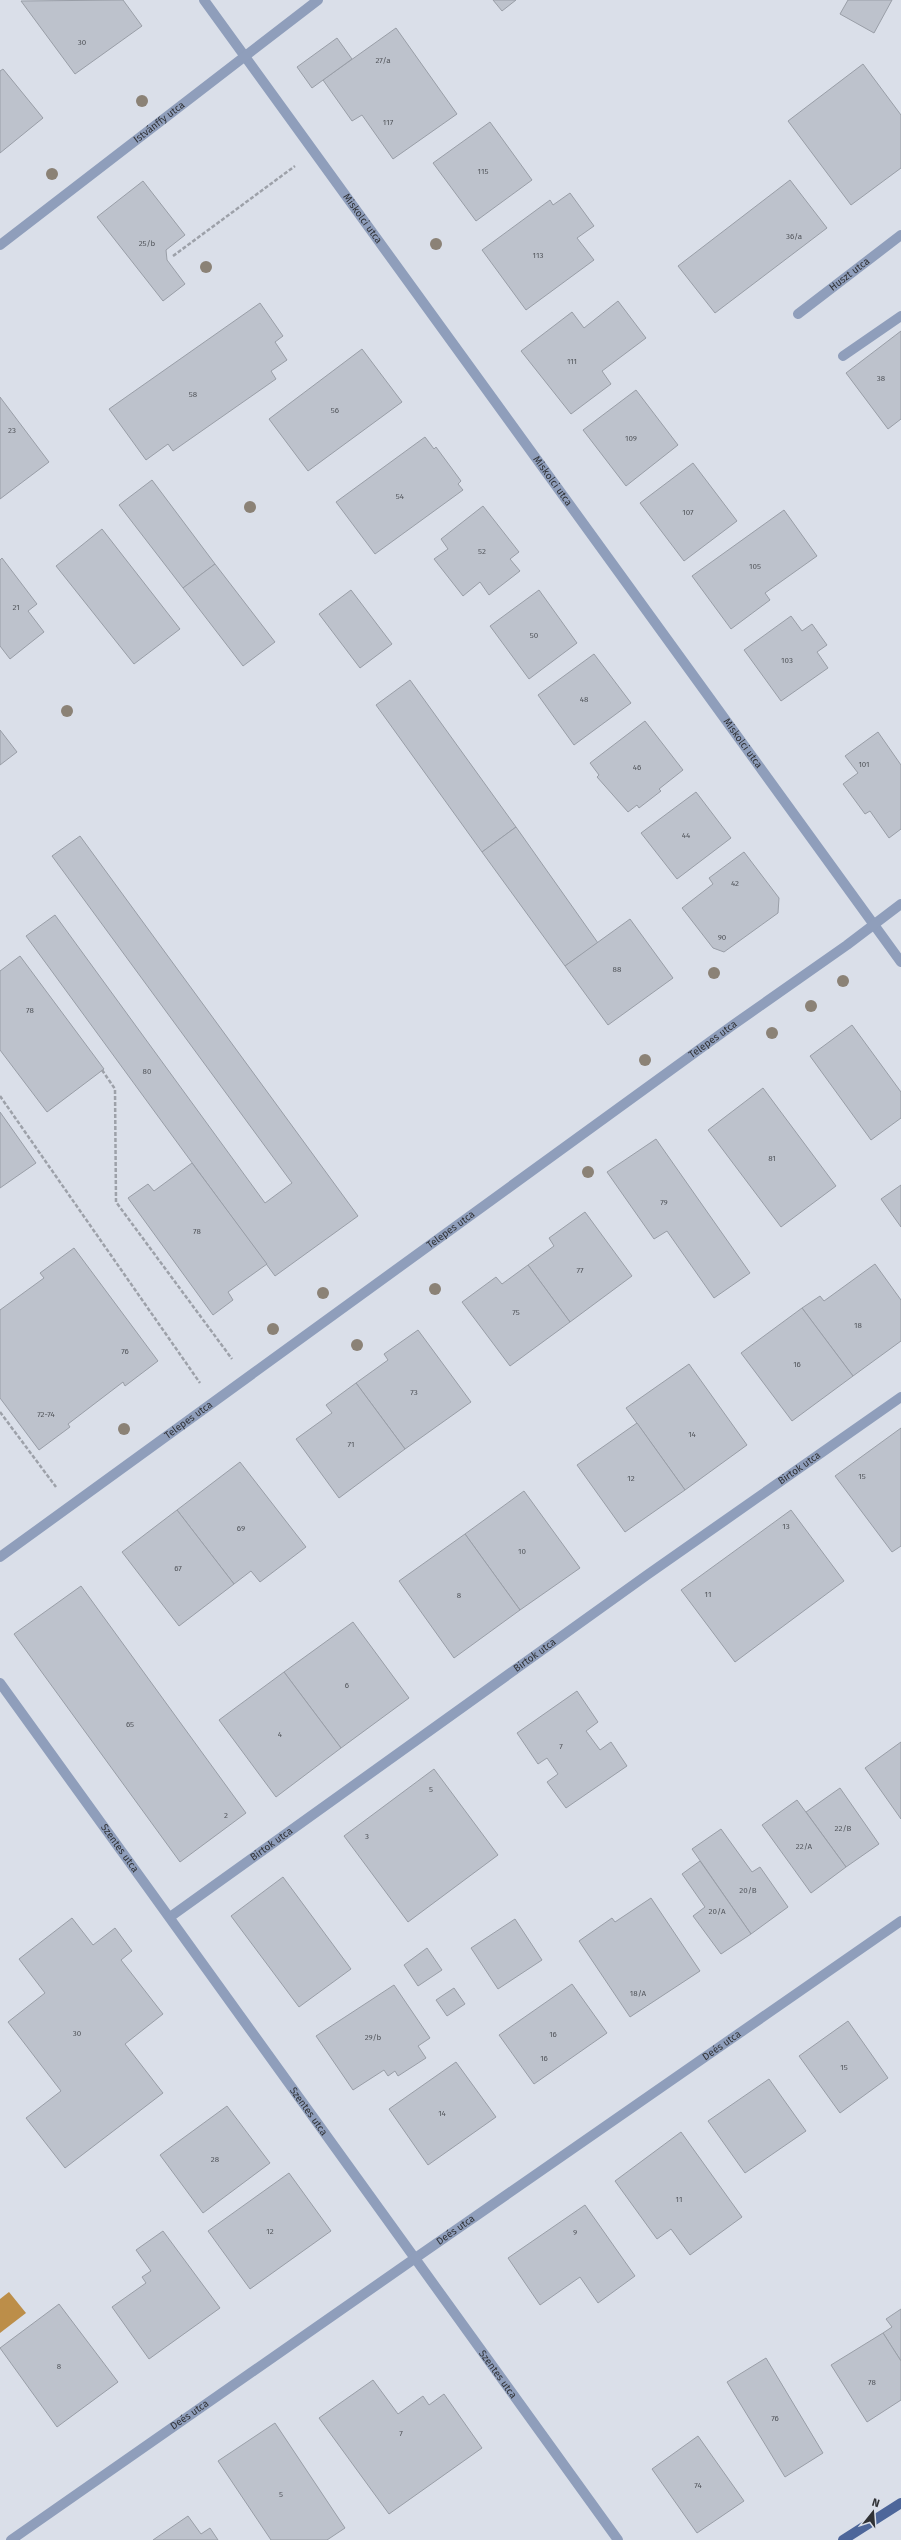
<svg xmlns="http://www.w3.org/2000/svg" width="901" height="2540" font-family="'Fira Sans',sans-serif">
<rect width="100%" height="100%" fill="#dadfe9"/>
<polygon fill="#bc8e49" points="9,2292 26,2313 0,2333 0,2299"/>
<g fill="#bdc2cc" stroke="#999ea7">
<polygon points="123,0 142,26 75,74 21,1"/>
<polygon points="493,0 516,0 502,11"/>
<polygon points="848,0 892,0 874,33 840,14"/>
<polygon points="396,28 457,114 393,159 362,115 352,121 323,80"/>
<polygon points="337,38 352,59 312,88 297,67"/>
<polygon points="863,64 901,115 901,168 851,205 788,121"/>
<polygon points="3,69 43,118 0,153 0,71"/>
<polygon points="490,122 532,180 476,221 433,163"/>
<polygon points="790,180 827,228 715,313 678,266"/>
<polygon points="143,181 185,235 166,250 167,260 185,284 163,301 97,217"/>
<polygon points="570,193 594,226 577,238 594,260 526,310 482,250 550,200 553,205"/>
<polygon points="618,301 646,338 602,371 611,384 571,414 521,351 572,312 584,328"/>
<polygon points="260,303 283,336 275,342 287,360 271,371 276,379 173,451 168,444 146,460 109,409"/>
<polygon points="901,331 901,419 888,429 846,373"/>
<polygon points="362,349 402,402 308,471 269,419"/>
<polygon points="636,390 678,445 626,486 583,430"/>
<polygon points="0,397 49,462 0,499"/>
<polygon points="425,437 434,449 436,447 461,481 458,484 463,490 375,554 336,502"/>
<polygon points="693,463 737,521 684,561 640,503"/>
<polygon points="152,480 215,564 183,588 119,505"/>
<polygon points="483,506 519,552 510,559 520,571 489,595 480,582 463,596 434,559 448,549 441,539"/>
<polygon points="784,510 817,556 765,593 770,600 731,629 692,576"/>
<polygon points="102,529 180,629 134,664 56,566"/>
<polygon points="2,558 37,604 28,611 44,632 10,659 0,646 0,560"/>
<polygon points="215,564 275,642 243,666 183,588"/>
<polygon points="351,590 392,644 360,668 319,614"/>
<polygon points="539,590 577,643 529,679 490,626"/>
<polygon points="791,616 802,631 812,624 827,645 817,652 828,668 781,701 744,650"/>
<polygon points="594,654 631,703 574,745 538,695"/>
<polygon points="410,680 516,827 482,852 376,705"/>
<polygon points="645,721 683,770 659,789 661,791 639,808 637,805 628,812 597,777 599,775 590,763"/>
<polygon points="0,730 17,752 0,765"/>
<polygon points="878,732 901,765 901,829 889,838 870,811 865,814 843,784 858,773 845,756"/>
<polygon points="696,792 731,838 677,879 641,833"/>
<polygon points="516,827 598,943 565,966 482,852"/>
<polygon points="80,836 358,1216 275,1276 26,936 55,915 265,1203 292,1183 52,856"/>
<polygon points="744,852 779,898 778,913 724,952 713,948 682,908 713,884 709,878"/>
<polygon points="630,919 673,978 608,1025 565,966"/>
<polygon points="20,956 104,1069 47,1112 0,1050 0,971"/>
<polygon points="852,1025 901,1092 901,1118 871,1140 810,1056"/>
<polygon points="763,1088 836,1186 781,1227 708,1130"/>
<polygon points="0,1112 36,1163 0,1188"/>
<polygon points="656,1139 750,1273 714,1298 667,1231 654,1239 607,1172"/>
<polygon points="192,1163 267,1264 228,1292 233,1300 213,1315 128,1198 148,1184 154,1191"/>
<polygon points="901,1185 901,1227 881,1199"/>
<polygon points="585,1212 632,1276 570,1322 528,1265 554,1246 549,1238"/>
<polygon points="74,1248 158,1361 125,1386 123,1382 68,1424 70,1427 39,1450 0,1398 0,1310 44,1278 40,1273"/>
<polygon points="875,1264 901,1300 901,1341 853,1376 802,1308 820,1296 824,1301"/>
<polygon points="528,1265 570,1322 510,1366 462,1302 496,1277 502,1284"/>
<polygon points="802,1308 853,1376 792,1421 741,1353"/>
<polygon points="418,1330 471,1402 405,1449 356,1383 388,1360 384,1354"/>
<polygon points="689,1364 747,1445 685,1490 626,1408"/>
<polygon points="356,1383 405,1449 339,1498 296,1439 332,1413 326,1405"/>
<polygon points="637,1423 685,1490 625,1532 577,1465"/>
<polygon points="901,1428 901,1546 892,1552 835,1476"/>
<polygon points="240,1462 306,1547 260,1582 251,1571 234,1584 177,1510"/>
<polygon points="524,1491 580,1568 520,1610 465,1534"/>
<polygon points="177,1510 234,1584 179,1626 122,1552"/>
<polygon points="791,1510 844,1581 735,1662 681,1590"/>
<polygon points="465,1534 520,1610 454,1658 399,1581"/>
<polygon points="81,1586 246,1813 180,1862 14,1634"/>
<polygon points="353,1622 409,1698 341,1748 284,1672"/>
<polygon points="284,1672 341,1748 276,1797 219,1720"/>
<polygon points="577,1691 598,1722 586,1731 600,1750 611,1742 627,1766 566,1808 547,1782 558,1774 547,1758 538,1764 517,1733"/>
<polygon points="901,1742 901,1819 865,1768"/>
<polygon points="434,1769 498,1855 408,1922 344,1836"/>
<polygon points="840,1788 879,1844 846,1867 806,1812"/>
<polygon points="797,1800 846,1867 811,1893 762,1825"/>
<polygon points="721,1829 752,1872 760,1867 788,1907 751,1934 692,1849"/>
<polygon points="700,1861 751,1934 721,1954 693,1916 705,1907 682,1874"/>
<polygon points="283,1877 351,1969 299,2007 231,1916"/>
<polygon points="651,1898 700,1971 630,2017 579,1941 612,1918 615,1922"/>
<polygon points="72,1918 93,1945 115,1928 132,1951 121,1960 163,2014 125,2044 163,2093 65,2168 26,2118 61,2091 8,2022 45,1993 19,1959"/>
<polygon points="515,1919 542,1960 498,1989 471,1948"/>
<polygon points="427,1948 442,1970 418,1986 404,1965"/>
<polygon points="572,1984 607,2033 534,2084 499,2035"/>
<polygon points="394,1985 430,2038 418,2046 426,2058 398,2076 395,2071 388,2076 384,2070 353,2090 316,2036"/>
<polygon points="454,1988 465,2004 447,2016 436,2000"/>
<polygon points="848,2021 888,2078 840,2113 799,2056"/>
<polygon points="456,2062 496,2117 428,2165 389,2109"/>
<polygon points="769,2079 806,2131 745,2173 708,2121"/>
<polygon points="227,2106 270,2163 203,2213 160,2155"/>
<polygon points="681,2132 742,2217 690,2255 671,2229 657,2239 615,2181"/>
<polygon points="289,2173 331,2231 250,2289 208,2231"/>
<polygon points="585,2205 635,2276 598,2303 580,2277 540,2305 508,2258"/>
<polygon points="163,2231 220,2308 149,2359 112,2307 146,2283 142,2277 151,2271 136,2250"/>
<polygon points="59,2304 118,2382 57,2427 0,2348"/>
<polygon points="901,2309 901,2361 883,2333 892,2327 886,2319"/>
<polygon points="883,2333 901,2361 901,2400 867,2422 831,2365"/>
<polygon points="766,2358 823,2453 785,2477 727,2382"/>
<polygon points="373,2380 398,2414 423,2396 429,2405 444,2394 482,2448 389,2514 319,2418"/>
<polygon points="275,2423 345,2528 327,2540 271,2540 218,2461"/>
<polygon points="698,2436 744,2501 697,2533 652,2469"/>
<polygon points="188,2516 201,2534 210,2528 218,2540 153,2540"/>
</g>
<g fill="none" stroke-linecap="round" stroke-linejoin="round">
<g stroke="#9da1a9" stroke-width="2.5" stroke-dasharray="4 2" stroke-linecap="butt">
<polyline points="173,256 295,166"/>
<polyline points="102,1070 115,1089 116,1202 232,1359"/>
<polyline points="0,1096 200,1383"/>
<polyline points="0,1412 56,1487"/>
</g>
<g stroke="#8f9ebb" stroke-width="10">
<path id="s1" d="M204 0 901 962"/>
<path id="s2" d="M0 245 318 0"/>
<path id="s3" d="M798 314 901 235"/>
<polyline points="843,356 901,316"/>
<path id="s4" d="M0 1557 733 1025 847 945 901 904"/>
<path id="s5" d="M0 1683C207 1968 410 2256 618 2540"/>
<path id="s6" d="M170 1917 647 1575 901 1397"/>
<path id="s7" d="M11 2540C307 2332 604 2128 901 1921"/>
</g>
<polyline stroke="#4d669a" stroke-width="10" points="843,2540 901,2503"/>
</g>
<g fill="#8b8276">
<circle cx="142" cy="101" r="6"/>
<circle cx="52" cy="174" r="6"/>
<circle cx="436" cy="244" r="6"/>
<circle cx="206" cy="267" r="6"/>
<circle cx="250" cy="507" r="6"/>
<circle cx="67" cy="711" r="6"/>
<circle cx="714" cy="973" r="6"/>
<circle cx="843" cy="981" r="6"/>
<circle cx="811" cy="1006" r="6"/>
<circle cx="772" cy="1033" r="6"/>
<circle cx="645" cy="1060" r="6"/>
<circle cx="588" cy="1172" r="6"/>
<circle cx="435" cy="1289" r="6"/>
<circle cx="323" cy="1293" r="6"/>
<circle cx="273" cy="1329" r="6"/>
<circle cx="357" cy="1345" r="6"/>
<circle cx="124" cy="1429" r="6"/>
</g>
<g text-anchor="middle" dominant-baseline="central" stroke-width="4" stroke-linejoin="round" paint-order="stroke">
<g font-size="8" fill="#53565c">
<text x="82" y="42">30</text>
<text x="383" y="60">27/a</text>
<text x="388" y="122">117</text>
<text x="483" y="171">115</text>
<text x="794" y="236">36/a</text>
<text x="147" y="243">25/b</text>
<text x="538" y="255">113</text>
<text x="572" y="361">111</text>
<text x="881" y="378">38</text>
<text x="193" y="394">58</text>
<text x="335" y="410">56</text>
<text x="12" y="430">23</text>
<text x="631" y="438">109</text>
<text x="400" y="496">54</text>
<text x="688" y="512">107</text>
<text x="482" y="551">52</text>
<text x="755" y="566">105</text>
<text x="16" y="607">21</text>
<text x="534" y="635">50</text>
<text x="787" y="660">103</text>
<text x="584" y="699">48</text>
<text x="864" y="764">101</text>
<text x="637" y="767">46</text>
<text x="686" y="835">44</text>
<text x="735" y="883">42</text>
<text x="722" y="937">90</text>
<text x="617" y="969">88</text>
<text x="30" y="1010">78</text>
<text x="147" y="1071">80</text>
<text x="772" y="1158">81</text>
<text x="664" y="1202">79</text>
<text x="197" y="1231">78</text>
<text x="580" y="1270">77</text>
<text x="516" y="1312">75</text>
<text x="858" y="1325">18</text>
<text x="125" y="1351">76</text>
<text x="797" y="1364">16</text>
<text x="414" y="1392">73</text>
<text x="46" y="1414">72-74</text>
<text x="692" y="1434">14</text>
<text x="351" y="1444">71</text>
<text x="862" y="1476">15</text>
<text x="631" y="1478">12</text>
<text x="786" y="1526">13</text>
<text x="241" y="1528">69</text>
<text x="522" y="1551">10</text>
<text x="178" y="1568">67</text>
<text x="708" y="1594">11</text>
<text x="459" y="1595">8</text>
<text x="347" y="1685">6</text>
<text x="130" y="1724">65</text>
<text x="280" y="1734">4</text>
<text x="561" y="1746">7</text>
<text x="431" y="1789">5</text>
<text x="226" y="1815">2</text>
<text x="843" y="1828">22/B</text>
<text x="367" y="1836">3</text>
<text x="804" y="1846">22/A</text>
<text x="748" y="1890">20/B</text>
<text x="717" y="1911">20/A</text>
<text x="638" y="1993">18/A</text>
<text x="77" y="2033">30</text>
<text x="553" y="2034">16</text>
<text x="373" y="2037">29/b</text>
<text x="544" y="2058">16</text>
<text x="844" y="2067">15</text>
<text x="442" y="2113">14</text>
<text x="215" y="2159">28</text>
<text x="679" y="2199">11</text>
<text x="270" y="2231">12</text>
<text x="575" y="2232">9</text>
<text x="59" y="2366">8</text>
<text x="872" y="2382">78</text>
<text x="775" y="2418">76</text>
<text x="401" y="2433">7</text>
<text x="698" y="2485">74</text>
<text x="281" y="2494">5</text>
</g>
<g font-size="10" fill="#303236" stroke="#dadfe9">
<text stroke="none"><textPath href="#s2" startOffset="201">Istvánffy utca</textPath></text>
<text stroke="none"><textPath href="#s1" startOffset="270">Miskolci utca</textPath></text>
<text stroke="none"><textPath href="#s3" startOffset="65">Huszt utca</textPath></text>
<text stroke="none"><textPath href="#s1" startOffset="594">Miskolci utca</textPath></text>
<text stroke="none"><textPath href="#s1" startOffset="918">Miskolci utca</textPath></text>
<text stroke="none"><textPath href="#s4" startOffset="881">Telepes utca</textPath></text>
<text stroke="none"><textPath href="#s4" startOffset="557">Telepes utca</textPath></text>
<text stroke="none"><textPath href="#s4" startOffset="233">Telepes utca</textPath></text>
<text stroke="none"><textPath href="#s6" startOffset="773">Birtok utca</textPath></text>
<text stroke="none"><textPath href="#s6" startOffset="449">Birtok utca</textPath></text>
<text stroke="none"><textPath href="#s6" startOffset="125">Birtok utca</textPath></text>
<text stroke="none"><textPath href="#s5" startOffset="204">Szentes utca</textPath></text>
<text stroke="none"><textPath href="#s7" startOffset="866">Deés utca</textPath></text>
<text stroke="none"><textPath href="#s5" startOffset="528">Szentes utca</textPath></text>
<text stroke="none"><textPath href="#s7" startOffset="542">Deés utca</textPath></text>
<text stroke="none"><textPath href="#s5" startOffset="852">Szentes utca</textPath></text>
<text stroke="none"><textPath href="#s7" startOffset="218">Deés utca</textPath></text>
</g>
</g>
<g transform="translate(873 2512) rotate(17)" stroke="#dadfe9" stroke-width="3" paint-order="stroke">
<path d="M0-3L7 15L0 10L-7 15Z" fill="#303236"/>
<text y="-6" font-size="11" font-weight="bold" text-anchor="middle" fill="#303236">N</text>
</g>
</svg>
